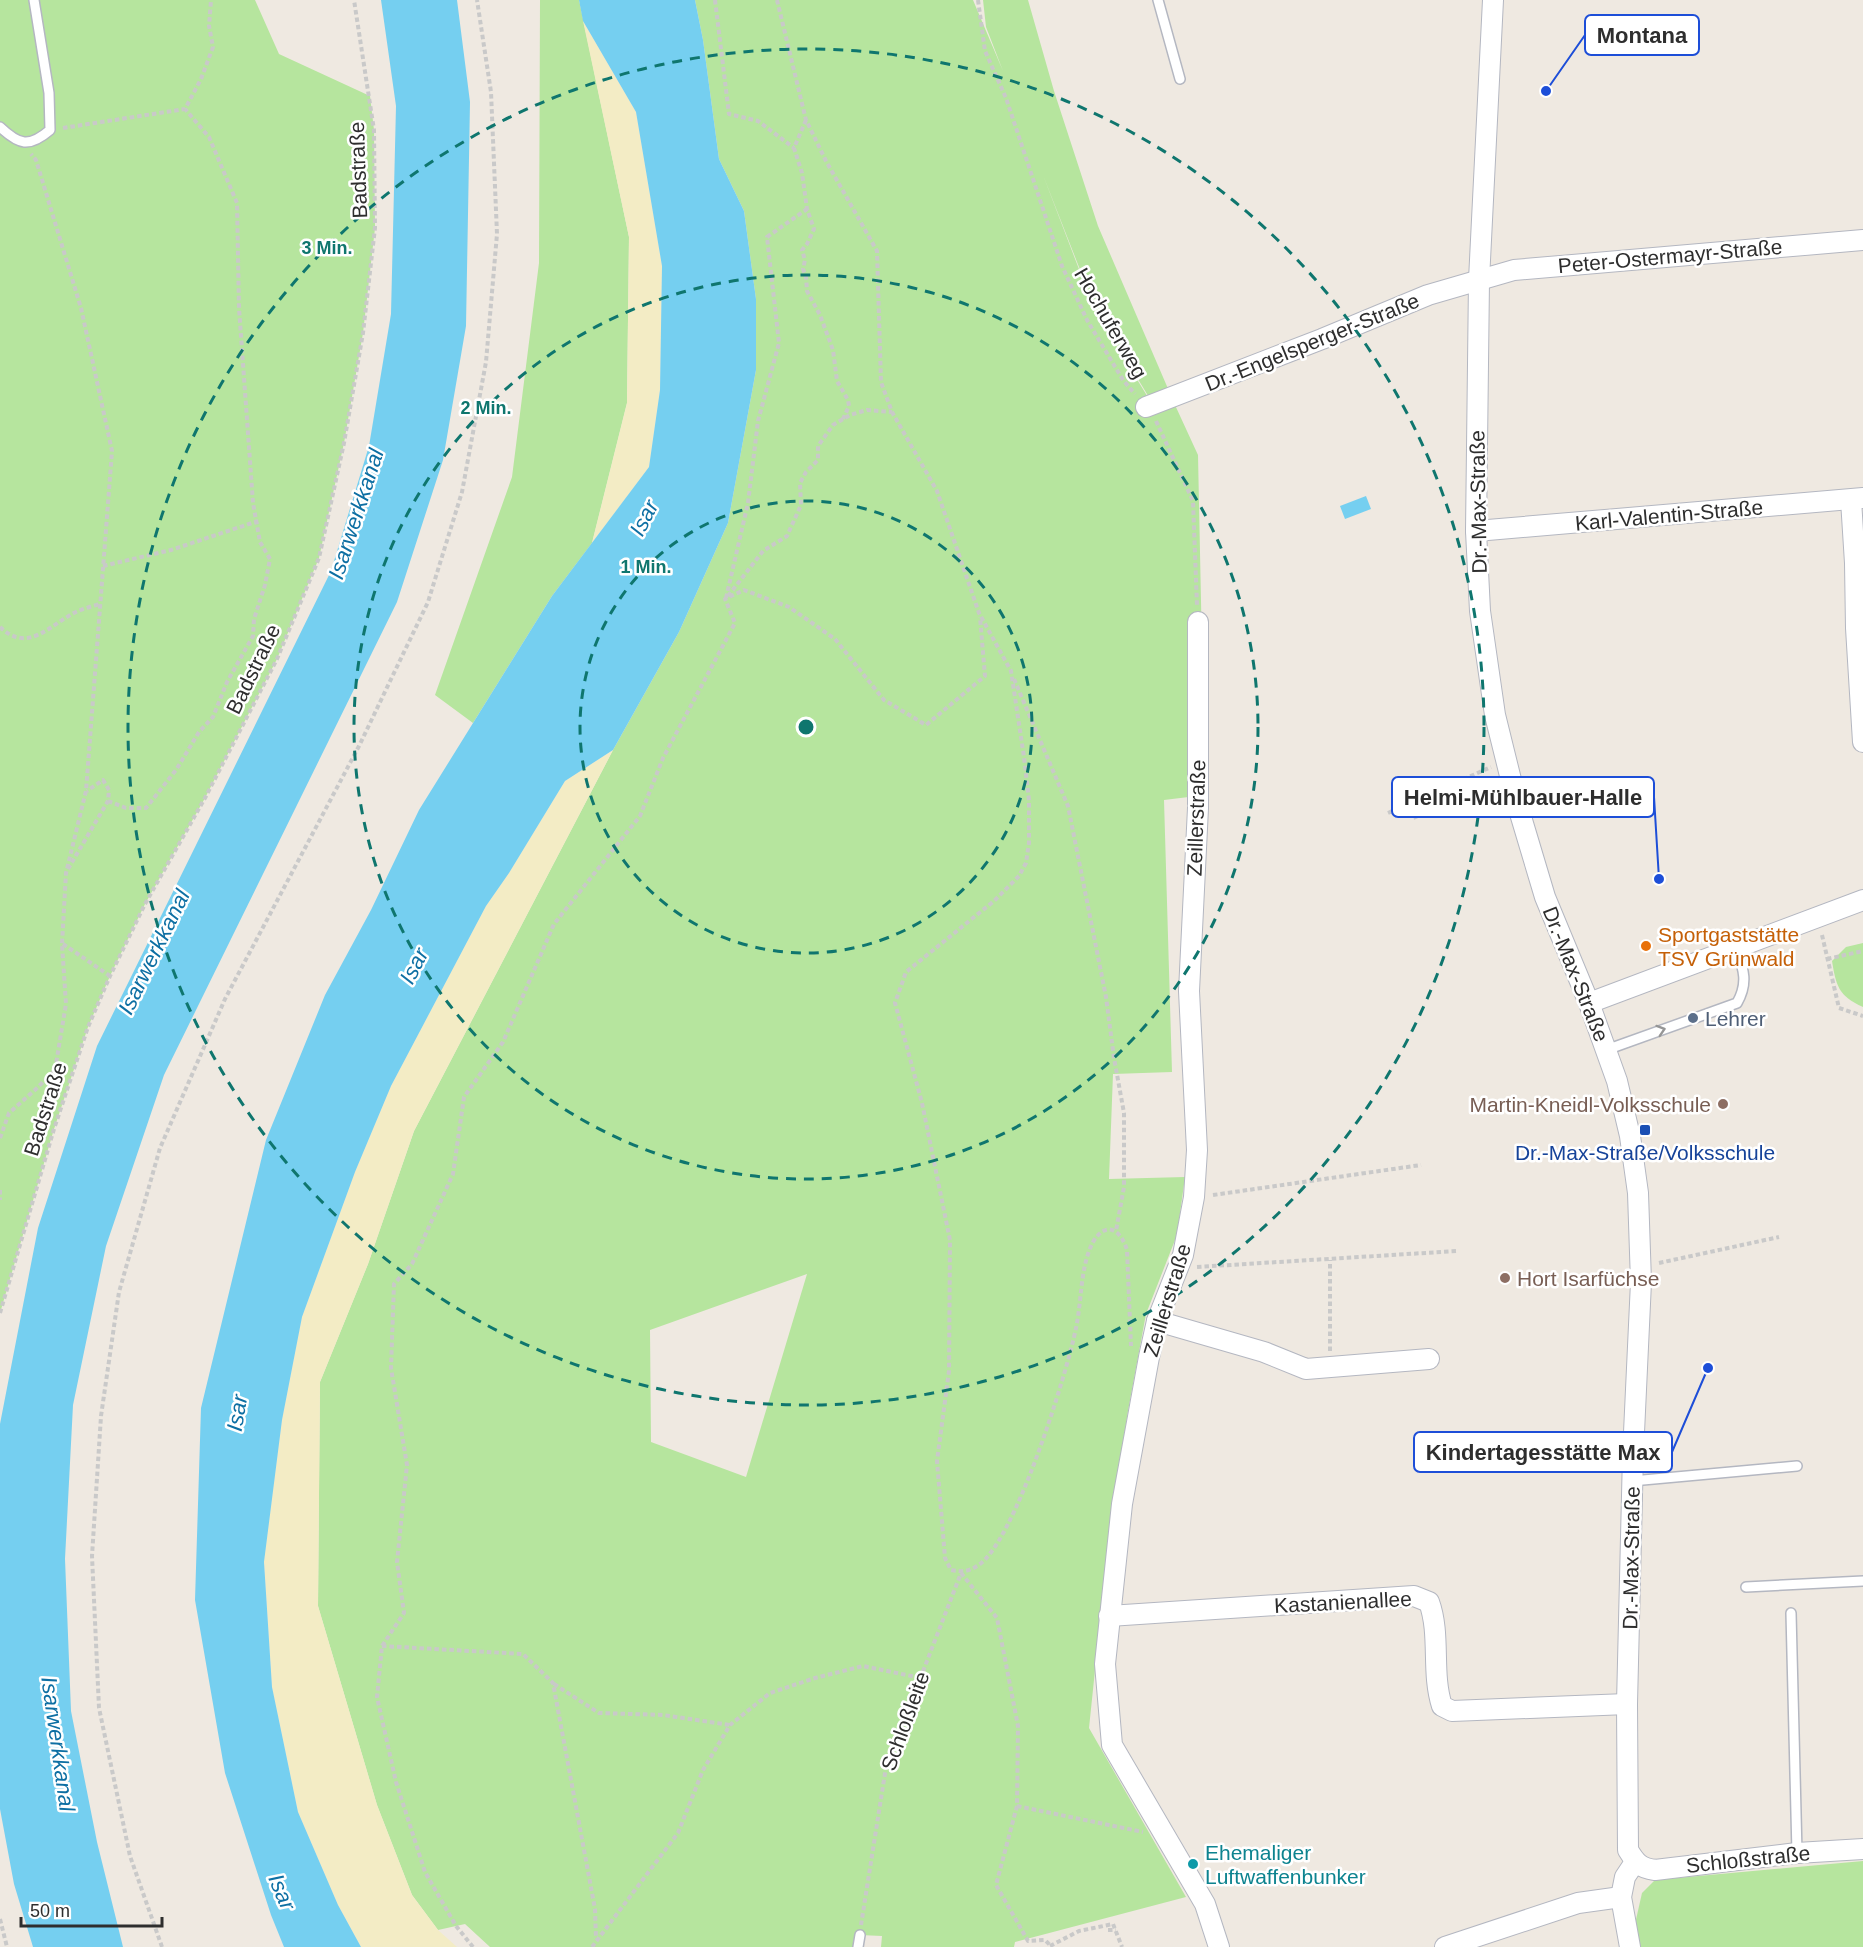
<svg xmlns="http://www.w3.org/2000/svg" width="1863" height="1947" font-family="Arial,sans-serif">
<rect width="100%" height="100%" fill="#efe9e1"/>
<g fill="#b6e59e" fill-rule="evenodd">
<polygon points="0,0 255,0 279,54 370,96 374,130 375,228 363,333 344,443 319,558 277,659 205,798 145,904 110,976 88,1027 54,1129 0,1313"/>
<polygon points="540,0 579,0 629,237 627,403 592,543 552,596 473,723 435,695 512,477 539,263"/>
<path d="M695 0H973L1003 71 986 27 983 0H1028L1054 91 1098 226 1169 391 1150 399 1095 308 1043 175 1095 311 1157 412 1175 405 1198 455 1205 795 1164 800 1172 1072 1113 1074 1109 1179 1185 1177 1177 1235 1146 1314 1128 1411 1110 1526 1089 1728 1186 1897 1015 1942 1014 1947H881L882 1936 860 1935 855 1947H490L465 1924 438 1930 412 1895 377 1805 318 1606 320 1382 368 1264 414 1131 613 750 679 632 728 523 756 370V299L744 211 719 159 703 40ZM807 1274 746 1477 651 1442 650 1330Z"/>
<path d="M1863 943V1007C1838 996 1836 985 1832 961L1846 947Z"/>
<polygon points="1863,1861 1863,1947 1639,1947 1635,1924 1642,1893 1655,1880"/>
</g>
<g fill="#f3ecc5">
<polygon points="583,21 636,112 662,266 660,390 649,467 592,543 627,403 629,237"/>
<polygon points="613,750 414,1131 368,1264 320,1382 318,1606 377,1805 412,1895 438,1930 457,1947 361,1947 338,1905 298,1812 272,1687 264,1561 282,1420 302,1317 355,1172 391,1086 486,906 509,873 565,781"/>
</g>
<g fill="#75cff0">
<polygon points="381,0 457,0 470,102 466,326 443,460 397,602 164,1075 106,1246 73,1405 65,1559 71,1711 97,1842 123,1947 33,1947 14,1884 0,1809 0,1424 38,1228 97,1046 331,571 369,446 391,314 396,106"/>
<polygon points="579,0 695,0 703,40 719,159 744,211 756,299 756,370 728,523 679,632 613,750 565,781 509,873 486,906 391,1086 355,1172 302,1317 282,1420 264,1562 272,1687 298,1812 338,1905 361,1947 284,1947 271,1915 225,1773 195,1600 201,1408 266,1140 325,995 371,910 419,810 552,596 649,467 660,390 662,266 636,112 583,21"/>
<polygon points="1366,496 1371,509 1345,519 1340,506"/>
</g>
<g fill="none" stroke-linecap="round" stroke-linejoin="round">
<defs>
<g id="lane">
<polyline points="1158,0 1180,79"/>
<path d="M0 127C19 145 29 148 50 130L49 93 34 0"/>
<path d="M1606 1050 1737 1003C1749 982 1743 968 1736 947"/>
<polyline points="1632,1481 1797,1466"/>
<polyline points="1746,1587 1863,1581"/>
<polyline points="1791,1613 1797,1853"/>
<polyline points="858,1947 860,1935"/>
</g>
<g id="street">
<path d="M1493 0 1479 280 1476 531 1480 611 1495 715 1516 800 1545 897 1589 1003 1617 1081 1630 1136 1638 1193 1641 1282 1633 1454 1627 1704 1628 1850C1636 1863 1640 1868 1655 1870L1797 1853 1863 1849"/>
<polyline points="1146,407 1322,339 1428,295 1514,270 1863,240"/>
<polyline points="1851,500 1855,563 1856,628 1863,742"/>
<polyline points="1476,531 1863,498"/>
<polyline points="1198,622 1198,808 1189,991 1197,1150 1194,1197 1183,1255 1157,1321 1149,1357 1122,1504 1105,1664 1112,1745 1205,1904 1219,1947"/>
<polyline points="1589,1003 1863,900"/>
<polyline points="1157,1321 1264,1352 1306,1369 1429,1359"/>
<path d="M1109 1616 1414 1596 1429 1602C1441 1635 1431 1672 1442 1706L1452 1711 1627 1704"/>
<polyline points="1445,1947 1578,1903 1621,1897"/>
<polyline points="1630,1947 1621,1897 1625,1877 1635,1862"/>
</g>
</defs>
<use href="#lane" stroke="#b4b7c1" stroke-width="12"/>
<use href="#street" stroke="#b4b7c1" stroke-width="22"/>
<g stroke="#c9c9c9" stroke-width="4" stroke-dasharray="4.5 3" stroke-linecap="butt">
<polyline points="715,0 729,114 758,121 794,148"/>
<path d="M777 0 806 120 826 161 877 251 881 382 892 412 937 491 979 613 1011 671 1024 757 1029 800V843L1026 863 1019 876 994 901 906 972 895 1003 922 1103 950 1240 949 1371 937 1461 945 1558 951 1570C961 1572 968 1572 977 1566 1014 1545 1067 1373 1076 1328 1082 1300 1080 1267 1093 1242 1106 1220 1121 1230 1127 1250L1131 1346"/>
<polyline points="978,0 985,51 1006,98 1062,266 1087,320 1123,380 1135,394"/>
<polyline points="806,120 794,148 802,173 807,209 814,229 807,244 802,250 805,260 803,269 806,277 807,291 820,315 833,350 837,381 848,400 849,406 843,419"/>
<polyline points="63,128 185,109 201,79 213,47 209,26 211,0"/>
<polyline points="1156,421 1193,501 1197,606"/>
<polyline points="103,566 171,550 258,521"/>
<polyline points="728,596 763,551 787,536 801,505 800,483 806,472 818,460 818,446 833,425 850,415 867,410 892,412"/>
<polyline points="726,598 748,503 758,421 779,343 767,237 807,209"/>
<path d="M0 627C29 655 51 623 78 611 85 608 93 606 100 604"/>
<polyline points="1014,679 1068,806 1106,997 1114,1058 1124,1113 1124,1187 1116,1231"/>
<polyline points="108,801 126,808 146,808 176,770 199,732 213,717 227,682 253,636 254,619 265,585 270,559 260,542 253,503 239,308 237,203 209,137 185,109"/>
<polyline points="1409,804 1416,819"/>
<polyline points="1388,813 1491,767"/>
<polyline points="68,869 108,801 109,790 103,780 87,791"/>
<polyline points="1822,935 1839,1008 1863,1016"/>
<polyline points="63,944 110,976"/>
<polyline points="1827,959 1863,951"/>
<polyline points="0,1138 9,1113 36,1089 55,1070 66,1004 62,944 66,873 86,791 112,451 81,308 36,160 31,154"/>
<polyline points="0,1190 0,1200"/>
<polyline points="1213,1195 1421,1165"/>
<polyline points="1659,1263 1779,1237"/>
<polyline points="1197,1267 1457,1251"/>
<polyline points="0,1313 54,1129 88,1027 110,976 145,904 205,798 277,659 319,558 344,443 363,333 375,228 374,130 354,0"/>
<polyline points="1330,1351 1330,1260"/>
<polyline points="961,1573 997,1618 1018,1726 1017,1806 996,1885 1028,1941 1045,1940 1050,1945"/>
<polyline points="382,1646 523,1654 553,1683 595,1909 596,1939"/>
<polyline points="554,1684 599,1713 663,1715 730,1725"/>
<polyline points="1017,1806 1143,1832"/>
<polyline points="0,1919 7,1947"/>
<polyline points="861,1925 886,1767 961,1573"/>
<polyline points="1108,1930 1116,1930"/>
<polyline points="1050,1946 1079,1931 1113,1924 1122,1947"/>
<polyline points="162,1947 130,1856 99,1708 92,1556 101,1416 119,1292 160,1148 225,999 359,746 428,602 462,492 486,362 497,234 491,92 477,0"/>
<polyline points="473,1947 456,1926 425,1872 396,1782 377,1697 382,1646 404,1613 397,1562 407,1465 391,1368 394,1284 412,1264 453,1174 464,1097 503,1042 554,924 640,816 663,758 735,623 725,599 744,590 789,607 835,639 884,700 926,725 985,676 980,617"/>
<polyline points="592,1947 678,1833 703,1770 730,1725 770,1693 815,1678 863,1666 921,1678"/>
</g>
<use href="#lane" stroke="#fff" stroke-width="9"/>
<use href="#street" stroke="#fff" stroke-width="20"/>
</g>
<defs><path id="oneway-chevron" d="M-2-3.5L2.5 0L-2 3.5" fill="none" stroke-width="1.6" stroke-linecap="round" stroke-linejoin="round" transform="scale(1.5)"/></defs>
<use stroke="#969696" href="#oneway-chevron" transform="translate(1661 1030) rotate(-18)"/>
<g fill="none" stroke="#0f766e" stroke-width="3" stroke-dasharray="10 8">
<circle cx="806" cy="727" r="226"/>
<circle cx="806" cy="727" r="452"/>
<circle cx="806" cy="727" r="678"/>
</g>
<circle fill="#e8710a" stroke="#fff" stroke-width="2" cx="1646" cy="946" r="6"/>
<circle fill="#5c6f8a" stroke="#fff" stroke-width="2" cx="1693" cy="1018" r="6"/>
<g fill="#8d6e63" stroke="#fff" stroke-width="2">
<circle cx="1723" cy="1104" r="6"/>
<circle cx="1505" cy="1278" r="6"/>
</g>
<rect fill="#1a4fb4" stroke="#fff" stroke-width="2" x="1639" y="1124" width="12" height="12" rx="3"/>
<circle fill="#0f9aa8" stroke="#fff" stroke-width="2" cx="1193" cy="1864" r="6"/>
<g text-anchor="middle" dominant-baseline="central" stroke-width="5" stroke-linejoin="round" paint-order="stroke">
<g font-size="21" fill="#2e2e2e" stroke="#fff">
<text transform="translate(358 170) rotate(-92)">Badstraße</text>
<text transform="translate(1670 256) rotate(-5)">Peter-Ostermayr-Straße</text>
<text transform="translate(1111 323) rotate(60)">Hochuferweg</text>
<text transform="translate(1312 342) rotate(-22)">Dr.-Engelsperger-Straße</text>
<text transform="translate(1478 502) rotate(-91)">Dr.-Max-Straße</text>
<text transform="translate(1669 515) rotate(-5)">Karl-Valentin-Straße</text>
<text transform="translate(253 669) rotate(-64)">Badstraße</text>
<text transform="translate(1196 818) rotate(-88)">Zeillerstraße</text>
<text transform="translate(1576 974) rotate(68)">Dr.-Max-Straße</text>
<text transform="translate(45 1109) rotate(-72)">Badstraße</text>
<text transform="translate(1167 1300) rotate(-73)">Zeillerstraße</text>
<text transform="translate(1631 1558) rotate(-89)">Dr.-Max-Straße</text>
<text transform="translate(1343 1602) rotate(-3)">Kastanienallee</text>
<text transform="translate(905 1721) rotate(-70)">Schloßleite</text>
<text transform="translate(1748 1859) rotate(-6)">Schloßstraße</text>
</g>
<g font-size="21" fill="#c56008" stroke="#fff" text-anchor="start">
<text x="1658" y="934">Sportgaststätte<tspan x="1658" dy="24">TSV Grünwald</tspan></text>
</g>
<g font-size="21" fill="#4e5e75" stroke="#fff" text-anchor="start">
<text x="1705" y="1018">Lehrer</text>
</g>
<g font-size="21" fill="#785e54" stroke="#fff" text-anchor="end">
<text x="1711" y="1104">Martin-Kneidl-Volksschule</text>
<text x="1517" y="1278" text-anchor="start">Hort Isarfüchse</text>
</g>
<g font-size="21" fill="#164399" stroke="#fff">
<text x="1645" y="1152">Dr.-Max-Straße/Volksschule</text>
</g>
<g font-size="21" fill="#0d838f" stroke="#fff" text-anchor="start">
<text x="1205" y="1852">Ehemaliger<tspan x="1205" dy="24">Luftwaffenbunker</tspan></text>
</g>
<g font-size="22" font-style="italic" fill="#0d6fa3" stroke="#fff">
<text transform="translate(356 514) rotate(-72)">Isarwerkkanal</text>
<text transform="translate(644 518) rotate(-63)">Isar</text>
<text transform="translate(154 952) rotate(-64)">Isarwerkkanal</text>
<text transform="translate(414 966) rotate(-63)">Isar</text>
<text transform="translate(237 1413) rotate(-81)">Isar</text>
<text transform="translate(58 1744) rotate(82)">Isarwerkkanal</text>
<text transform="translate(282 1892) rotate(67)">Isar</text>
</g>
</g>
<circle cx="806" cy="727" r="9" fill="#0f766e" stroke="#fff" stroke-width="3"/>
<g font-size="18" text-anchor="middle" font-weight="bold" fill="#0f766e" stroke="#fff" stroke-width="5" stroke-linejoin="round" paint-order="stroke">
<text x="327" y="254">3 Min.</text>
<text x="486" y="414">2 Min.</text>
<text x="646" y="573">1 Min.</text>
</g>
<path fill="none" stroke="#1d4ed8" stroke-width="2" d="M1546 91L1585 35M1659 879L1654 797M1708 1368L1672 1452"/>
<g fill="#1d4ed8" stroke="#fff" stroke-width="2">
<circle cx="1546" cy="91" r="6"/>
<circle cx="1659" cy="879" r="6"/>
<circle cx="1708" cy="1368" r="6"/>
</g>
<g fill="#fff" stroke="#1d4ed8" stroke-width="2">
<rect x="1585" y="15" width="114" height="40" rx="6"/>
<rect x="1392" y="777" width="262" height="40" rx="6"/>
<rect x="1414" y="1432" width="258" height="40" rx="6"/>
</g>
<g font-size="22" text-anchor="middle" font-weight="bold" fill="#2e2e2e">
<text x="1642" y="43">Montana</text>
<text x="1523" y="805">Helmi-Mühlbauer-Halle</text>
<text x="1543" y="1460">Kindertagesstätte Max</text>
</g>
<path d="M21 1917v9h141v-9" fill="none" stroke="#2e2e2e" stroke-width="3"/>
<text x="30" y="1917" font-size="18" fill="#2e2e2e" stroke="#ffffff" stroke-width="4.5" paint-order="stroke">50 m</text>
</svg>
